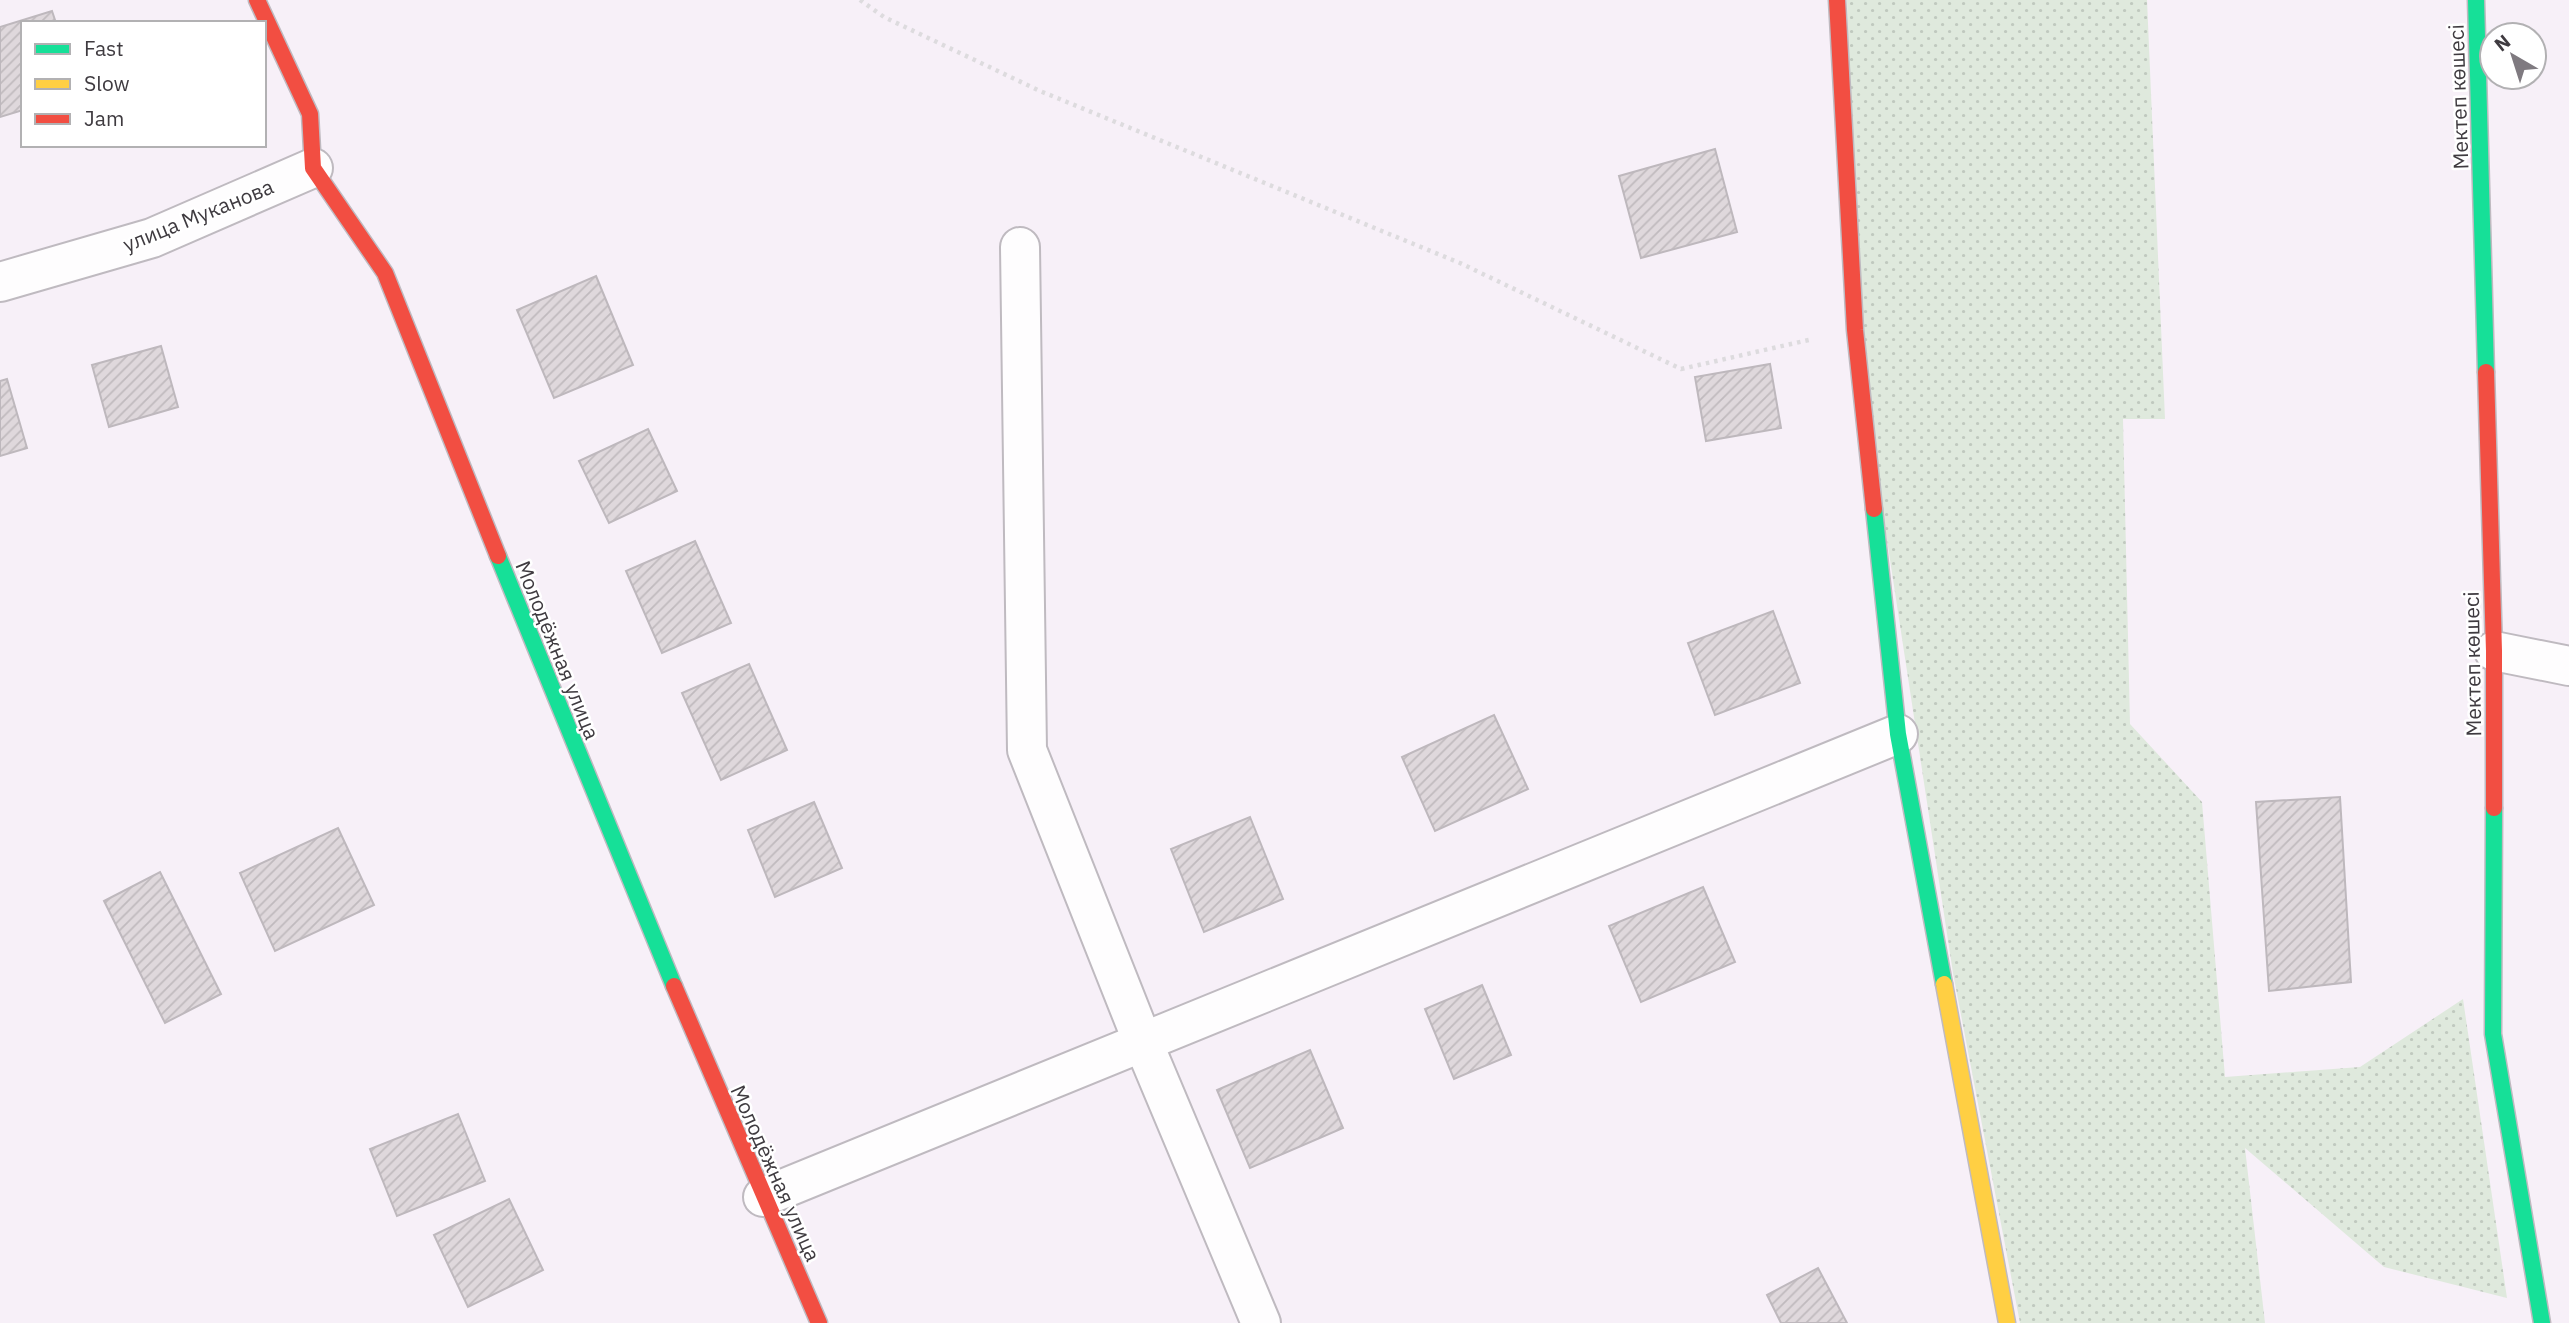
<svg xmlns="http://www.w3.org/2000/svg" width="2569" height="1323" font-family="'IBM Plex Sans',sans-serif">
<defs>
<pattern id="grass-dots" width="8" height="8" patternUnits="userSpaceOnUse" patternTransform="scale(1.75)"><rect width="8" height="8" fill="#dfe9dd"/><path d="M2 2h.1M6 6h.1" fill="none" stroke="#c0c9bf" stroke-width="1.8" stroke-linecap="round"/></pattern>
<pattern id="building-hatch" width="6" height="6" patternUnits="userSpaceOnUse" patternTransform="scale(1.75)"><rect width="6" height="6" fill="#dfd8dc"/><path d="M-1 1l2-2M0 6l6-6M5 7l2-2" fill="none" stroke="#c0babe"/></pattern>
</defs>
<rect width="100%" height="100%" fill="#f7f0f8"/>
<polygon fill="url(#grass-dots)" points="1847,0 2147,0 2165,419 2123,419 2130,724 2202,802 2225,1077 2360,1067 2463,999 2507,1298 2384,1267 2245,1148 2265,1323 2020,1323 1953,973 1855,330"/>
<g fill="url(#building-hatch)" stroke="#beb8bd" stroke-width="2">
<polygon points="52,11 56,23 23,23 23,110 0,117 0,27"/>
<polygon points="1715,149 1737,232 1641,258 1619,176"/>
<polygon points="596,276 633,365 554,398 517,310"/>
<polygon points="161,346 178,407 109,427 92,365"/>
<polygon points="1770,364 1781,428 1706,441 1695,377"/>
<polygon points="7,379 27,448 0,456 0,381"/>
<polygon points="648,429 677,491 609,523 579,461"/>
<polygon points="695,541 731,623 662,653 626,571"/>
<polygon points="1773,611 1800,683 1715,715 1688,643"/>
<polygon points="749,664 787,750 721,780 682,693"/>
<polygon points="1494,715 1528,789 1435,831 1402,757"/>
<polygon points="2340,797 2351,982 2269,991 2256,802"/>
<polygon points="814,802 842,868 775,897 748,830"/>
<polygon points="1250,817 1283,899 1204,932 1171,849"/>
<polygon points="338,828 374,905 275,951 240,873"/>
<polygon points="160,872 221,994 165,1023 104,901"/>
<polygon points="1703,887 1735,962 1641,1002 1609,926"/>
<polygon points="1482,985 1511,1055 1454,1079 1425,1009"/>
<polygon points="1310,1050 1343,1128 1250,1168 1217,1090"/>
<polygon points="458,1114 485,1181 397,1216 370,1149"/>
<polygon points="509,1199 543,1270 468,1307 434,1235"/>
<polygon points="1818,1268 1847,1323 1781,1323 1767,1295"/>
</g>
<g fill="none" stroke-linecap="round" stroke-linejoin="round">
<defs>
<g id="street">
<polyline points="1020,247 1027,750 1142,1040 1261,1323"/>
<polyline points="0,282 152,238 313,168"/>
<polyline points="2494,651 2569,666"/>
<polyline points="763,1197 1898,734"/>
</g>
<g id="fast">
<polyline points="2476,0 2486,372"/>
<polyline points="1874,509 1898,734 1944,984"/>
<polyline points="498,556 674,986"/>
<polyline points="2494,808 2493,1034 2542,1323"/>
</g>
<polyline id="slow" points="1944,984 2007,1323"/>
<g id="jam">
<polyline points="257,0 310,114 313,168 385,273 498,556"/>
<polyline points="1837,0 1855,330 1874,509"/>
<polyline points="2486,372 2494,651 2494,808"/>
<polyline points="674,986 819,1323"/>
</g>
</defs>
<use href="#street" stroke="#bfbac0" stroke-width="42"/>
<use href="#fast" stroke="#bfbac0" stroke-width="19"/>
<use href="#slow" stroke="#bfbac0" stroke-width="19"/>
<use href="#jam" stroke="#bfbac0" stroke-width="19"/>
<polyline stroke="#dddbde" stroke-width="4.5" stroke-dasharray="3.5 5" stroke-linecap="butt" points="860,0 884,17 1040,91 1460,263 1681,369 1813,339"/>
<use href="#street" stroke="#fefdfe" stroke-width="38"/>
<use href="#fast" stroke="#16e098" stroke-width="16"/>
<use href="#slow" stroke="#ffcf43" stroke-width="16"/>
<use href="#jam" stroke="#f24e42" stroke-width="16"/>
</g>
<g text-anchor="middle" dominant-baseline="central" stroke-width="5" stroke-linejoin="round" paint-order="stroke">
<g font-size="21" fill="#3f3b40" stroke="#fff">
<text transform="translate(2458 97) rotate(-92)">Мектеп көшесі</text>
<text transform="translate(198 215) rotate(-22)">улица Муканова</text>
<text transform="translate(558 650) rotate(68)">Молодёжная улица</text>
<text transform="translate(2472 664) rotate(-91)">Мектеп көшесі</text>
<text transform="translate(776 1173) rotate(66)">Молодёжная улица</text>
</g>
</g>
<rect x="21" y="21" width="245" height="126" fill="#ffffff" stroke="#b2b1b3" stroke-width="2"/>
<rect x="35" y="44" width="35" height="10" fill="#16e098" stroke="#b2b1b3" stroke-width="2"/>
<text x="84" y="56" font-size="21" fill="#3f3b40">Fast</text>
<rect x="35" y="79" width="35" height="10" fill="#ffcf43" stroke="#b2b1b3" stroke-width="2"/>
<text x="84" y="91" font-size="21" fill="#3f3b40">Slow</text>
<rect x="35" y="114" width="35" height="10" fill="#f24e42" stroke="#b2b1b3" stroke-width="2"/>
<text x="84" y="126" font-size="21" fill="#3f3b40">Jam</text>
<g transform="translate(2513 56) rotate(321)"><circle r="33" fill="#ffffff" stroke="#b2b1b3" stroke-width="2"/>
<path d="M0-5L12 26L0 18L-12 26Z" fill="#7f7a80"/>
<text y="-10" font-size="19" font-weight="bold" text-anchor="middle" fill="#3f3b40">N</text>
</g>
</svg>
